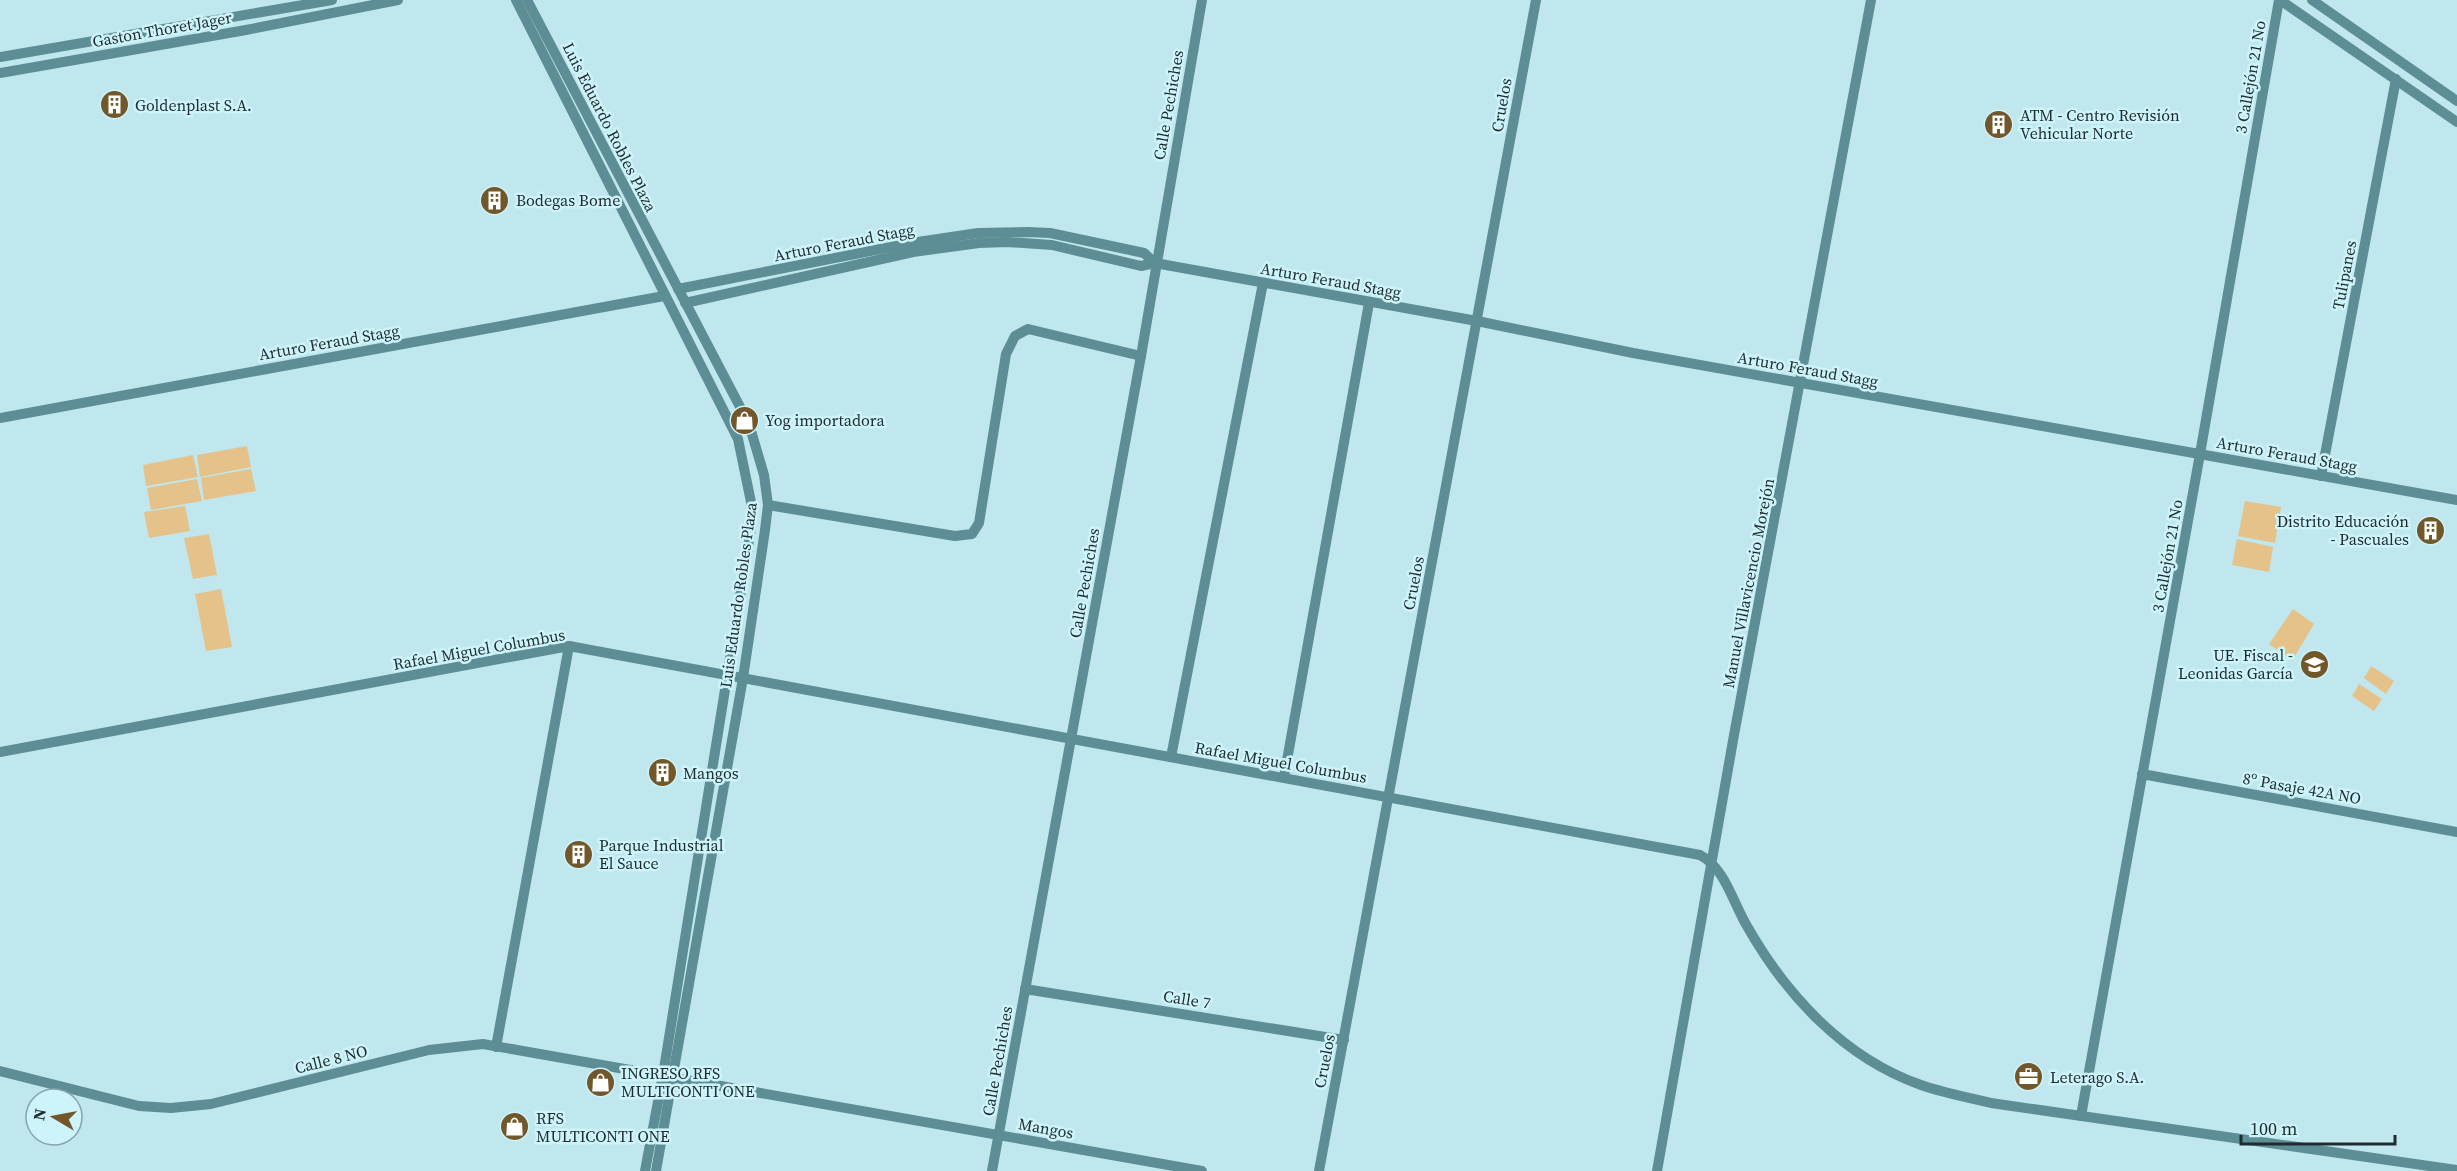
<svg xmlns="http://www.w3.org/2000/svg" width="2457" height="1171" font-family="'Source Serif 4',serif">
<rect width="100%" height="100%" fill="#c0e7ed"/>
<g fill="#e4c289">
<polygon points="247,446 251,467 200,477 197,455"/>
<polygon points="193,455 198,477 146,486 143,465"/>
<polygon points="251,469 256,491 204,500 201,478"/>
<polygon points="197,479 202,501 151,510 147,488"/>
<polygon points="2245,501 2281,507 2275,543 2238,536"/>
<polygon points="185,506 190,531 149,538 144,512"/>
<polygon points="209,534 217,575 193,579 184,538"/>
<polygon points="2237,539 2273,547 2269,572 2232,565"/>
<polygon points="221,589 232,647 206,651 195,594"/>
<polygon points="2293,609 2314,624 2292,661 2269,644"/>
<polygon points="2371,666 2394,681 2386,694 2364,678"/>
<polygon points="2359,684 2382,699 2374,711 2352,696"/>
</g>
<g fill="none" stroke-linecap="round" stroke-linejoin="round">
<g stroke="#5d8e96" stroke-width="10">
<polyline points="516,0 738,439 751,502 751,528 663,1075 645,1171"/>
<polyline points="527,0 749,424 764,475 768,505 765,530 743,678 656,1171"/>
<polyline points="2280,0 2457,122"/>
<polyline points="2312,0 2457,101"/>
<polyline points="0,57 332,0"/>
<polyline points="0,73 246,30 398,0"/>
<polyline points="678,289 911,243 978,233 1028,232 1050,233 1144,253 1155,263"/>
<polyline points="685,303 913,252 979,243 1007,242 1052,245 1141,266 1155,263 1477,321 1633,353 2457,500"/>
<polyline points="0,418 664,296"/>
<polyline points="2321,476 2396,79"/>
<polyline points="768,505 955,536 972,534 979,523 1006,354 1015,336 1028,329 1141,356"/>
<path d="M0 752 569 646 1700 855C1725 868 1733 903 1747 926 1786 995 1844 1058 1921 1085 1943 1093 1968 1097 1991 1103L2457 1170"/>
<polyline points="1171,757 1263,283"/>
<polyline points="2142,774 2457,832"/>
<polyline points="1284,777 1369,303"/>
<polyline points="1025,989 1344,1040"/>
<polyline points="496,1047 569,646"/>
<polyline points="0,1071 139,1106 171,1108 211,1104 429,1050 483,1044 1202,1171"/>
<polyline points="2081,1116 2200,454 2279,0"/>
<polyline points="992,1171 1141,356 1202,0"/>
<polyline points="1319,1171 1536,0"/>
<polyline points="1657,1171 1734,735 1871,0"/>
</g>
</g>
<defs>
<symbol id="building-disc" viewBox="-11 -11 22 22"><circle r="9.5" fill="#715729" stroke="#cdf4fb"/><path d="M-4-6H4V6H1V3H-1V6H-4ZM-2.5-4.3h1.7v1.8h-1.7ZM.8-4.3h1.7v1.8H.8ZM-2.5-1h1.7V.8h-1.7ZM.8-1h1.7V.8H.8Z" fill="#fff"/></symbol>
<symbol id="shop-disc" viewBox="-11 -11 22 22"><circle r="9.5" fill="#715729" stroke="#cdf4fb"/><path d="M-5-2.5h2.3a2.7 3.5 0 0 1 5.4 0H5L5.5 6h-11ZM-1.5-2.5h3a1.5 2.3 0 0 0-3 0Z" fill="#fff"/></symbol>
<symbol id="school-disc" viewBox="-11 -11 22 22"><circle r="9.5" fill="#715729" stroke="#cdf4fb"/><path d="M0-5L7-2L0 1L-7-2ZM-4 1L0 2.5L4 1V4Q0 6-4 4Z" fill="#fff"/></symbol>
<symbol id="office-disc" viewBox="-11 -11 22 22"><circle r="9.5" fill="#715729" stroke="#cdf4fb"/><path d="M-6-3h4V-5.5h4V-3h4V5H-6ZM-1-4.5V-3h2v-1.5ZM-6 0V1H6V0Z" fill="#fff"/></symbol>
</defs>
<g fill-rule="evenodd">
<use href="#building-disc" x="98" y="88" width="33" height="33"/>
<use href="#building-disc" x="1982" y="108" width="33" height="33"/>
<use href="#building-disc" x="478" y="184" width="33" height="33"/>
<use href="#shop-disc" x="728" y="404" width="33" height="33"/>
<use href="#building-disc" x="2414" y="514" width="33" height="33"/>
<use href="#school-disc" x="2298" y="648" width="33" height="33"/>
<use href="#building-disc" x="646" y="756" width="33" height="33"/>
<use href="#building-disc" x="562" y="838" width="33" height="33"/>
<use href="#office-disc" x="2012" y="1060" width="33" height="33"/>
<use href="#shop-disc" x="584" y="1066" width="33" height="33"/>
<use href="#shop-disc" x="498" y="1110" width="33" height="33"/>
</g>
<g text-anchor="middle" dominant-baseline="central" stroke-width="5" stroke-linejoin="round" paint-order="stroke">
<g font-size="16" fill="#1e2c2f" stroke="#cdf4fb">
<text transform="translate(162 29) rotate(-10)">Gaston Thoret Jager</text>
<text transform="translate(2250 77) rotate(-80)">3 Callejón 21 No</text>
<text transform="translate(1168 105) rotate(-80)">Calle Pechiches</text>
<text transform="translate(1501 105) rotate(-80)">Cruelos</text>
<text transform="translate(610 127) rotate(63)">Luis Eduardo Robles Plaza</text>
<text transform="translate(844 242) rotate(-11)">Arturo Feraud Stagg</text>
<text transform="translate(2344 275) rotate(-79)">Tulipanes</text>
<text transform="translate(1331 280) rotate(10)">Arturo Feraud Stagg</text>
<text transform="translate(329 342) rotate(-10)">Arturo Feraud Stagg</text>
<text transform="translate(1808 369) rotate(10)">Arturo Feraud Stagg</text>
<text transform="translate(2287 454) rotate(10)">Arturo Feraud Stagg</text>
<text transform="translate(2167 556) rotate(-80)">3 Callejón 21 No</text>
<text transform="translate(1084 583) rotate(-80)">Calle Pechiches</text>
<text transform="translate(1413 583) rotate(-79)">Cruelos</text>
<text transform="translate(1748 583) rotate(-79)">Manuel Villavicencio Morejón</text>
<text transform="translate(738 595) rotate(-82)">Luis Eduardo Robles Plaza</text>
<text transform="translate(479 649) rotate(-10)">Rafael Miguel Columbus</text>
<text transform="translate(1281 762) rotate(10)">Rafael Miguel Columbus</text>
<text transform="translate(2302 788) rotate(10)">8º Pasaje 42A NO</text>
<text transform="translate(1187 999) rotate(9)">Calle 7</text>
<text transform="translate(331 1059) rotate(-14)">Calle 8 NO</text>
<text transform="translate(997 1061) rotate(-80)">Calle Pechiches</text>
<text transform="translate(1324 1061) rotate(-79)">Cruelos</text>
<text transform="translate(1046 1128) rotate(10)">Mangos</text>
</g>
<g font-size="16" fill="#1e2c2f" stroke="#cdf4fb" text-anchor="start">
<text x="135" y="105">Goldenplast S.A.</text>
<text x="2020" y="115">ATM - Centro Revisión<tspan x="2020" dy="18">Vehicular Norte</tspan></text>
<text x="516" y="200">Bodegas Bome</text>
<text x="765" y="420">Yog importadora</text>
<text x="2409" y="521" text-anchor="end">Distrito Educación<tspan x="2409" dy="18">- Pascuales</tspan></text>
<text x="2293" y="655" text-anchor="end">UE. Fiscal -<tspan x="2293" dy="18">Leonidas García</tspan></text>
<text x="683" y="773">Mangos</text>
<text x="599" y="845">Parque Industrial<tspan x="599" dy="18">El Sauce</tspan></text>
<text x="621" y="1073">INGRESO RFS<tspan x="621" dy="18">MULTICONTI ONE</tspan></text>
<text x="2050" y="1077">Leterago S.A.</text>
<text x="536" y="1118">RFS<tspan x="536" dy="18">MULTICONTI ONE</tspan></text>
</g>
</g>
<g transform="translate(54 1117) rotate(280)"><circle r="28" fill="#cdf4fb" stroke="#87a4a9" stroke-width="1.5"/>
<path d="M0-4.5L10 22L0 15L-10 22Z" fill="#715729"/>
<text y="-9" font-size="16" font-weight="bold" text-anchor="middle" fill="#1e2c2f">N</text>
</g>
<path d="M2241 1135v9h154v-9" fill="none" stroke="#1e2c2f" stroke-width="3"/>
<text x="2250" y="1135" font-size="18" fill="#1e2c2f" stroke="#cdf4fb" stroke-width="4.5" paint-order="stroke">100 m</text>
</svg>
